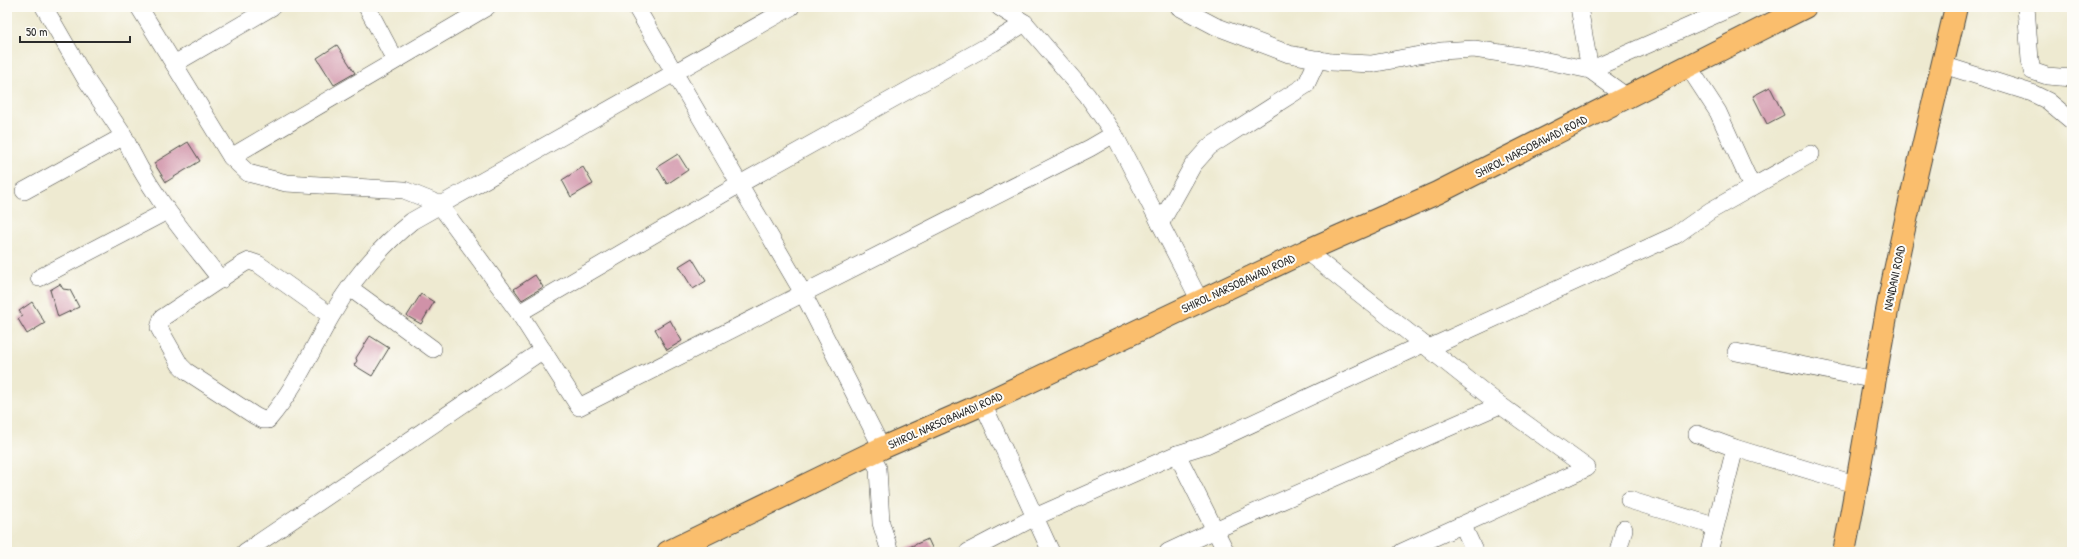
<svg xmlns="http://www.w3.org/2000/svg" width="2079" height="559" font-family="'Patrick Hand',sans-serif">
<rect width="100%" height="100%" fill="#fdfcf7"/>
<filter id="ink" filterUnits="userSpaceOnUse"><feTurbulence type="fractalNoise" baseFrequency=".025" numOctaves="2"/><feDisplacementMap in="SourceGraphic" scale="8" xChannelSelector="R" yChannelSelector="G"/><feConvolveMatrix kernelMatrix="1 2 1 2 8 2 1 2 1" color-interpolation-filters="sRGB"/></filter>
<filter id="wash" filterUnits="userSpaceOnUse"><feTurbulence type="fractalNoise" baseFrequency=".012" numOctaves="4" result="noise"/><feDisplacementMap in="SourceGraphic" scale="16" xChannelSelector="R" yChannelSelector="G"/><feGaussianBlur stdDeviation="0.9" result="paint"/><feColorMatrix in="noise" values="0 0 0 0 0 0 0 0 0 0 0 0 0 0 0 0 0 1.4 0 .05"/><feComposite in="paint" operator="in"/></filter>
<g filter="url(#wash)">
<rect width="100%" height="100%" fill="#eeead1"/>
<g id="blocks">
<g fill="#d092a8">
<polygon points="337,45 355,73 334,85 317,58"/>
<polygon points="1770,87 1784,115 1767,124 1753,96"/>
<polygon points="188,142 200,161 166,182 154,163"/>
<polygon points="678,154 688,170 667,184 657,167"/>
<polygon points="583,167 593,184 571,197 562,180"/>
<polygon points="692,258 706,281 693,289 679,266"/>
<polygon points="535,275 543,287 522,300 514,289"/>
<polygon points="60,284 63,289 70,290 79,307 58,317 50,290"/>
<polygon points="421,294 434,302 421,324 407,316"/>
<polygon points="32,302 45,323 27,334 18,319 23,316 19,311"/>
<polygon points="670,320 682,341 667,350 655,329"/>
<polygon points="370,336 389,348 372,376 354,365 357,361 356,358"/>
<polygon points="928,539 934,552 900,552 900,551"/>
</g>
</g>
</g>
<g filter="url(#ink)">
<use href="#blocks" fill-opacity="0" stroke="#484844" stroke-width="1"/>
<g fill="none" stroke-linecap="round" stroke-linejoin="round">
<defs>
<g id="minor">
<path d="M44 7 85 78 124 136C147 190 186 235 221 280"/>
<polyline points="139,7 231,157 248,173 286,183 404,190 439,204 519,313 579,407 1090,148 1114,134"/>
<polyline points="367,7 395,60"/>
<polyline points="636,7 803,293 882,448"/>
<polyline points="999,7 1025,23 1087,95 1114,134 1200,301"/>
<polyline points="1179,7 1215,26 1289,54 1331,62 1371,64 1441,51 1474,49 1533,58 1590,70 1627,97"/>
<polyline points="1579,7 1590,70 1733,7"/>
<polyline points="2026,7 2030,60 2032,71 2047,76 2072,78"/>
<polyline points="174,64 272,7"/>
<polyline points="1943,65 2032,93 2048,101 2072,121"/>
<polyline points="1688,66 1718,112 1752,187"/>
<polyline points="231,157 487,7"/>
<polyline points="24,191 124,136"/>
<polyline points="1160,224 1193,165 1209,147 1306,85 1318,59"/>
<polyline points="39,278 167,211"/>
<polyline points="350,288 433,349"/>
<polyline points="519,313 740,184 993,43 1025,23"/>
<path d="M331 316 258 264 249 261 243 264 162 318 159 328 180 365 186 371 255 416 263 420H268C294 390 311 352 330 318 351 281 379 248 412 221L791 7"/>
<polyline points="1429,348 1676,235 1710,211 1811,154"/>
<polyline points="1736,352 1875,380"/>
<polyline points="983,404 1051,552"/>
<polyline points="1697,434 1735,448 1858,485"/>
<polyline points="870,454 878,468 881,523 890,552"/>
<polyline points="1177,454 1226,552"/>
<polyline points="1629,500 1714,526"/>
<polyline points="1463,526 1475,552"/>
<polyline points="245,552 543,350"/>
<polyline points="968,552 1035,517 1177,454 1206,445 1423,344"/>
<polyline points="1168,552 1215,530 1500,405 1306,251"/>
<polyline points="1402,552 1587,468 1500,405"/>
<polyline points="1618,552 1624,529"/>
<polyline points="1709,552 1735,448"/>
</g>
<g id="major">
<polyline points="668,552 882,448 983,404 1306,251 1437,193 1805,7"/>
<path d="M1844 552C1860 472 1872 391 1887 311 1906 209 1933 108 1956 7"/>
</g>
</defs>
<use href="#minor" stroke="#484844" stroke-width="18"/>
<use href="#major" stroke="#484844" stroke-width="24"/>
<use href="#minor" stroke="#fff" stroke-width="17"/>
<use href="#major" stroke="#fabe6d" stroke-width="22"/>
</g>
</g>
<g text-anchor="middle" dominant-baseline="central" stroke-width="4" stroke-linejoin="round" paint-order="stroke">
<g font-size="12" fill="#2b2b2b" stroke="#fdfcf7">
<text transform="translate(1531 146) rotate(-27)">SHIROL NARSOBAWADI ROAD</text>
<text transform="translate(1894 278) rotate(-78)">NANDANI ROAD</text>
<text transform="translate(1238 283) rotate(-25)">SHIROL NARSOBAWADI ROAD</text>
<text transform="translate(945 420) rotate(-24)">SHIROL NARSOBAWADI ROAD</text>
</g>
</g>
<rect width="2079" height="559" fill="none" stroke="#fdfcf7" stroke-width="24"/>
<path d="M20 36v6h110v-6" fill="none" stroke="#2b2b2b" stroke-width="2"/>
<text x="26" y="36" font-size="12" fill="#2b2b2b" stroke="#fdfcf7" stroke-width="3" paint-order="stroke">50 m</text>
</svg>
